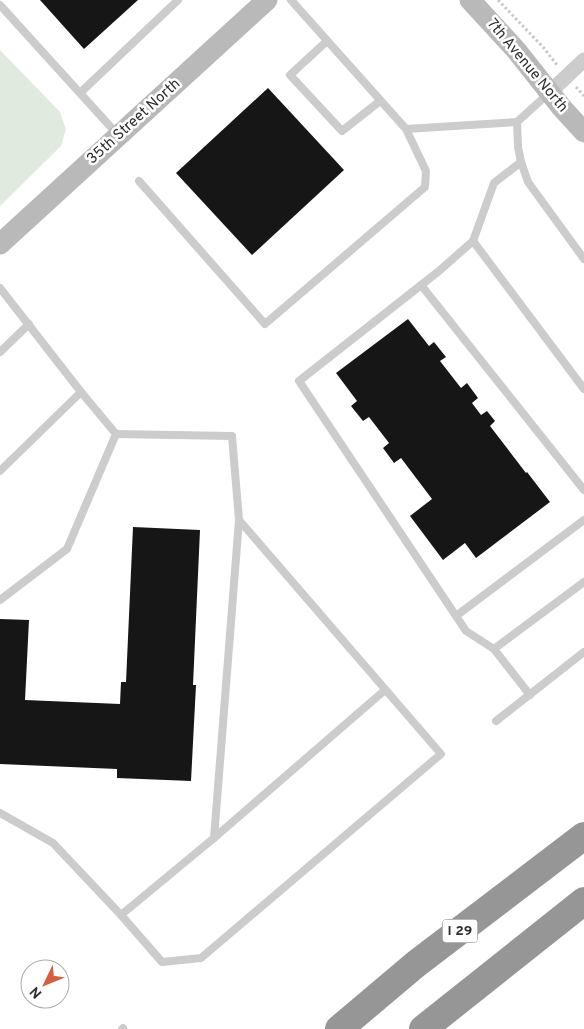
<svg xmlns="http://www.w3.org/2000/svg" width="584" height="1029" font-family="Overpass,sans-serif">
<rect width="100%" height="100%" fill="#fff"/>
<polygon fill="#e1eade" points="0,50 60,112 66,129 61,146 0,206"/>
<g fill="#161616">
<polygon points="40,0 138,0 84,49"/>
<polygon points="268,88 344,170 252,255 176,173"/>
<polygon points="408,319 429,346 434,342 446,357 440,361 461,388 467,383 478,398 472,403 481,415 487,411 495,421 490,426 526,473 527,472 550,502 476,558 465,543 443,560 410,516 432,499 401,458 394,463 383,448 389,443 369,417 363,421 351,406 357,401 336,373"/>
<polygon points="133,527 200,530 193,685 196,685 191,781 117,778 117,769 0,764 0,619 29,620 25,700 120,704 121,682 126,682"/>
</g>
<g fill="none" stroke-linecap="round" stroke-linejoin="round">
<g stroke="#c9c9c9" stroke-width="3" stroke-dasharray="2.5 2.5" stroke-linecap="butt">
<polyline points="498,0 543,47 557,65"/>
<polyline points="576,87 584,96"/>
</g>
<g stroke="#ccc" stroke-width="8">
<polyline points="291,0 406,129 517,122"/>
<polyline points="0,5 118,135"/>
<polyline points="327,41 290,75 342,131 380,101"/>
<polyline points="80,93 178,0"/>
<polyline points="549,93 517,122 518,147 521,162 528,182 584,259"/>
<polyline points="139,181 265,324 425,187 426,171 406,129"/>
<polyline points="473,241 584,389"/>
<polyline points="421,285 584,490"/>
<polyline points="0,288 81,392 116,434 67,549 0,600"/>
<polyline points="0,352 29,324"/>
<polyline points="0,471 81,392"/>
<polyline points="456,616 584,520"/>
<polyline points="494,649 466,631 299,381 439,271 473,241 494,183 521,162"/>
<polyline points="530,695 494,649 584,582"/>
<polyline points="496,721 584,652"/>
<polyline points="0,813 53,843 121,915 162,962 201,958 441,754 239,520 232,436 116,434"/>
<polyline points="214,838 239,520"/>
<polyline points="121,915 214,838 385,690"/>
<polyline points="122,1029 123,1028"/>
</g>
<polyline stroke="#ccc" stroke-width="15" points="550,92 584,60"/>
<g stroke="#b9b9b9" stroke-width="21">
<polyline points="470,0 516,50 562,108 584,132"/>
<polyline points="0,244 267,0"/>
</g>
<g stroke="#969696" stroke-width="28">
<polyline points="339,1029 416,964 584,836"/>
<polyline points="423,1029 584,901"/>
</g>
</g>
<g text-anchor="middle" dominant-baseline="central" stroke-width="5" stroke-linejoin="round" paint-order="stroke">
<rect fill="#fff" stroke="#6d6d6d" stroke-width="1" x="442.5" y="919.5" width="35" height="23" rx="4"/>
<g font-size="14" font-weight="bold" fill="#2f2f2f">
<text x="460" y="931">I 29</text>
</g>
<g font-size="15" fill="#2f2f2f" stroke="#fff">
<text transform="translate(527 66) rotate(50)">7th Avenue North</text>
<text transform="translate(134 122) rotate(-42)">35th Street North</text>
</g>
</g>
<g transform="translate(45 984) rotate(227)"><circle r="24" fill="#ffffff" stroke="#acacac"/>
<path d="M0-4L9 19L0 12L-9 19Z" fill="#d46043"/>
<text y="-8" font-size="14" font-weight="bold" text-anchor="middle" fill="#2f2f2f">N</text>
</g>
</svg>
